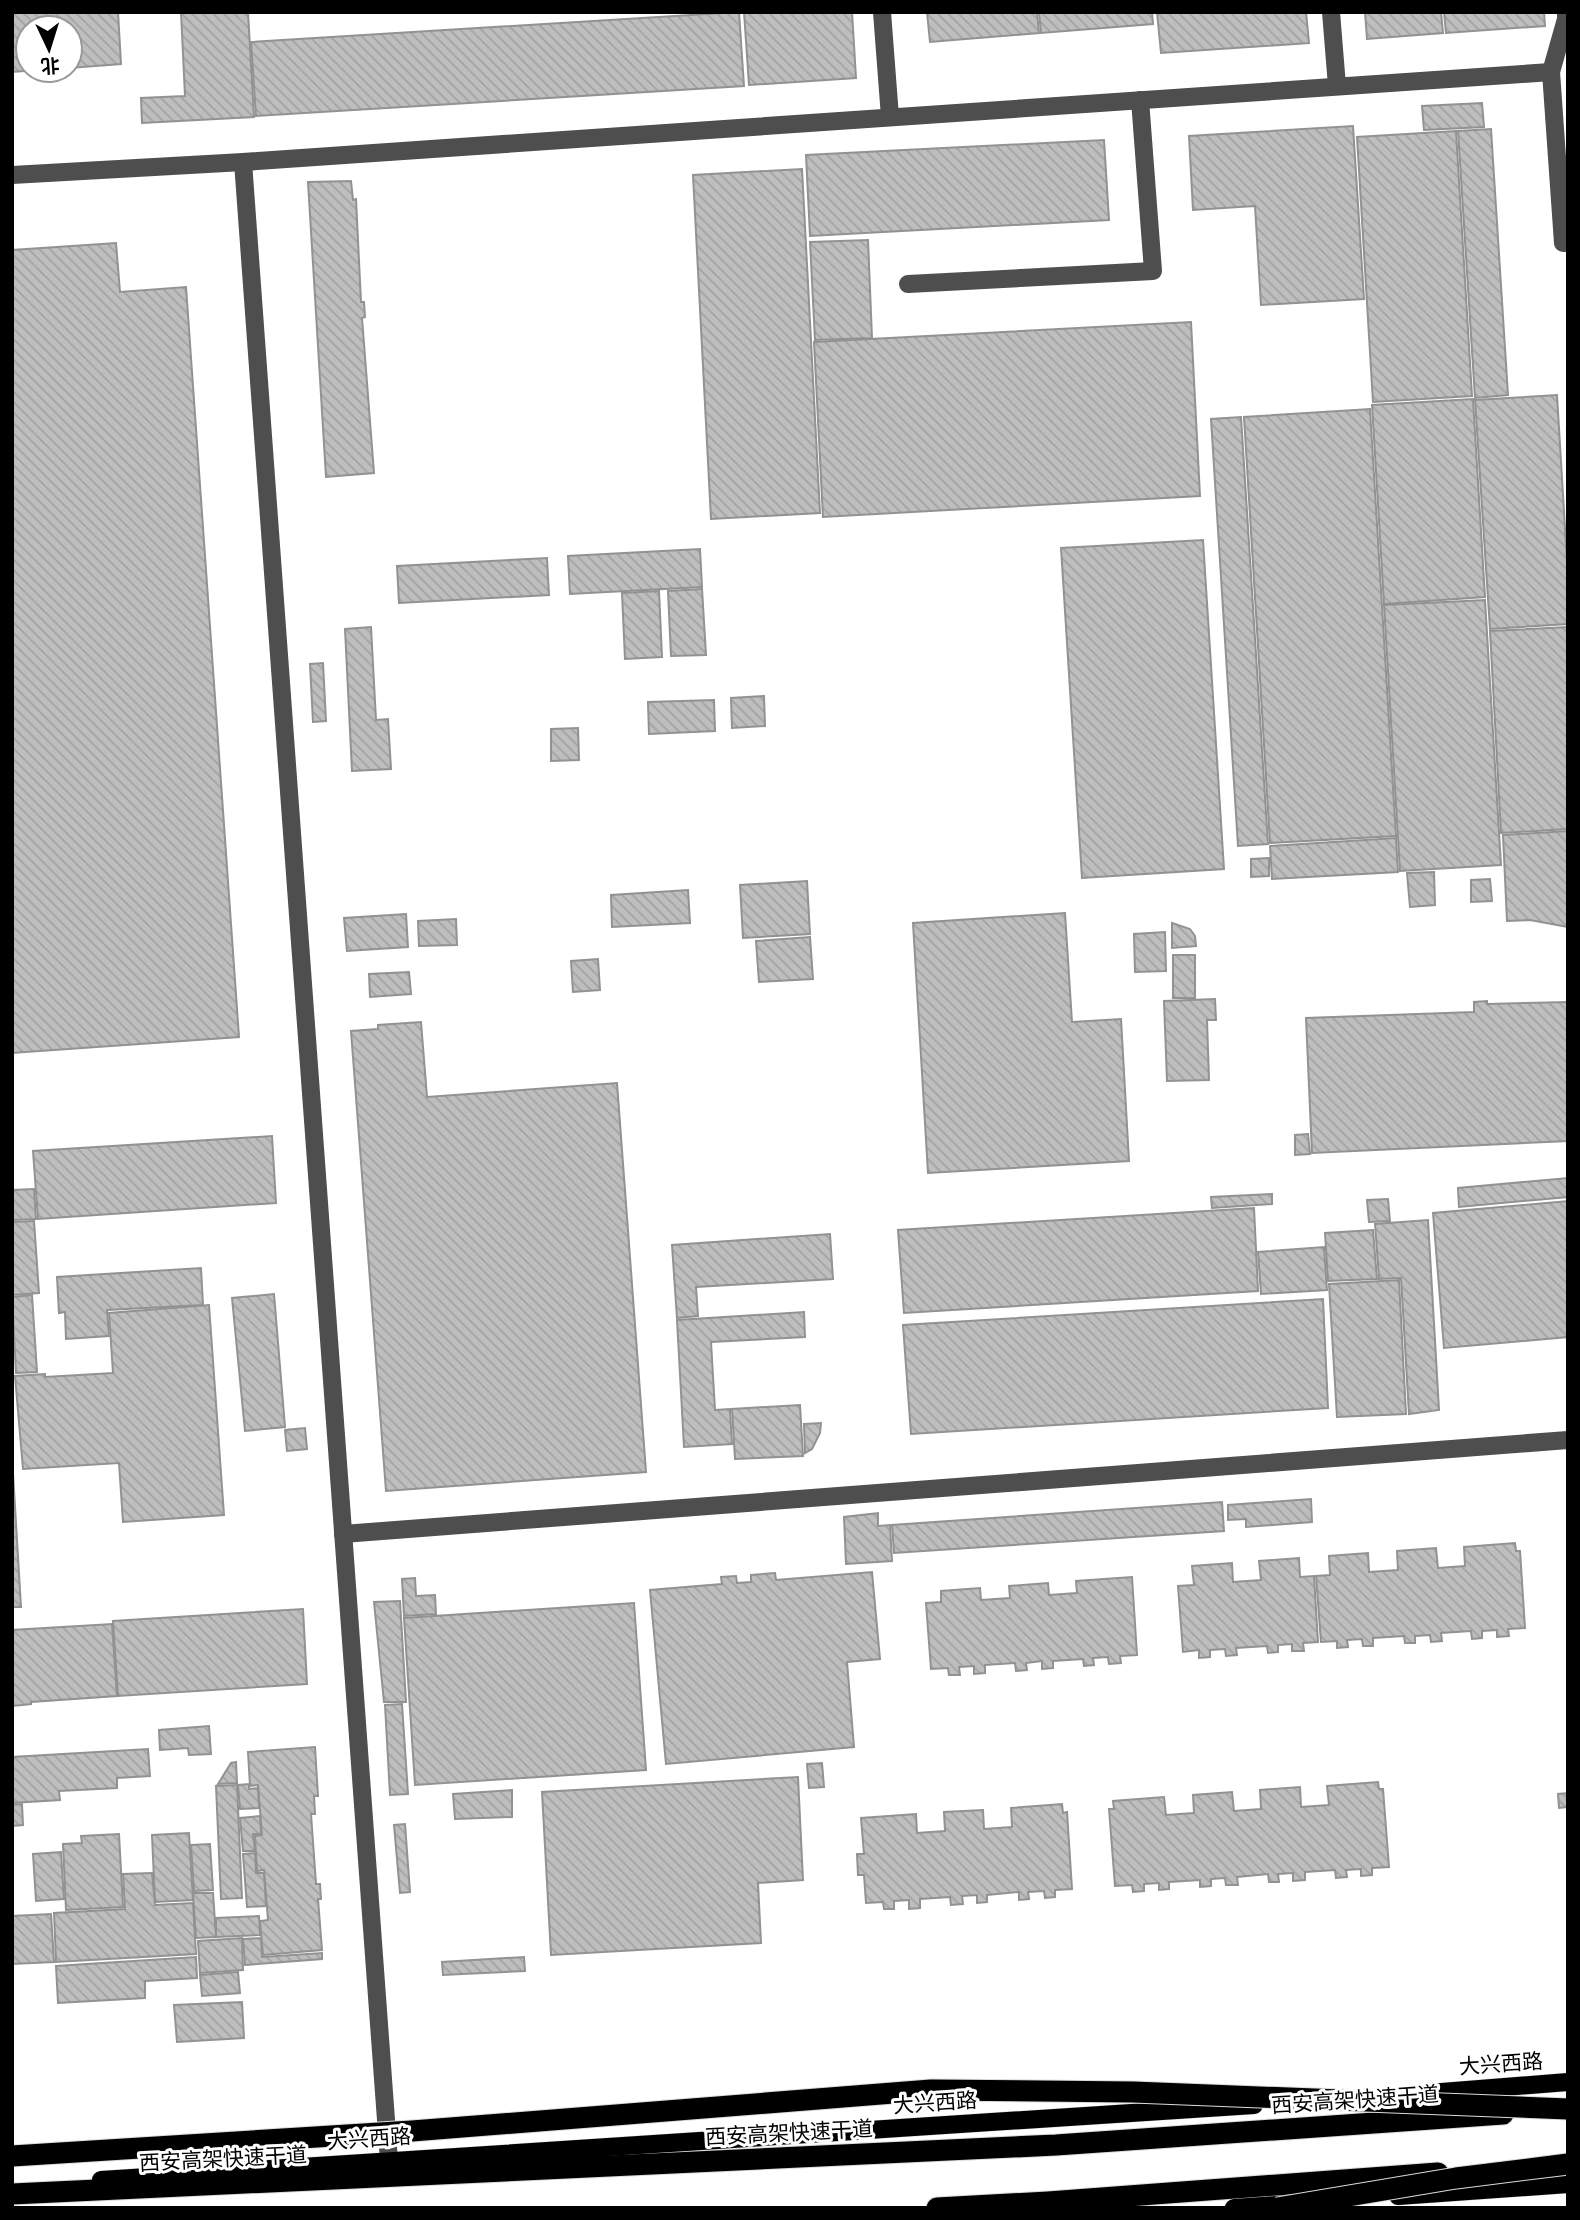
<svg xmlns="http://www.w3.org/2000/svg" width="1580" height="2220" font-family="'Fira Sans','Noto Sans SC',sans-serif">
<defs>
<pattern id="building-back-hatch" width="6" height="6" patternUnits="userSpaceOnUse" patternTransform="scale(1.75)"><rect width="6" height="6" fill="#bebebe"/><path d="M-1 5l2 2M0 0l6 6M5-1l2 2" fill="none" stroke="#a2a2a2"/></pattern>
</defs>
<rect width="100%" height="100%" fill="#fff"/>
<g fill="url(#building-back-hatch)" stroke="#929292" stroke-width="2">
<polygon points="12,12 118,12 121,64 70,68 70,28 28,28 28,70 39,70 12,72"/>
<polygon points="181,12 248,12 254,117 142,123 141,98 185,96"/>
<polygon points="739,12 744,86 256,116 251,42"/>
<polygon points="744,12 852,12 856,78 749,85"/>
<polygon points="927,12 1037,12 1039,33 930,42"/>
<polygon points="1039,12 1152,12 1153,24 1041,33"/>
<polygon points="1157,12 1306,12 1309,43 1161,53"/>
<polygon points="1365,12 1441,12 1443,33 1367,39"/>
<polygon points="1444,12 1544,12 1545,26 1446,33"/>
<polygon points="1482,103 1484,127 1424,130 1422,106"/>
<polygon points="1353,126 1364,299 1261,305 1255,206 1193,210 1189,136"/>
<polygon points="1491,129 1508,395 1475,398 1458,131"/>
<polygon points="1456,131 1472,396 1373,402 1357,137"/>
<polygon points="1104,140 1109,220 810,236 806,155"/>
<polygon points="802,169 820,513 711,519 693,175"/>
<polygon points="351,181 353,200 356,199 361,302 364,302 365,317 362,318 374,473 326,477 308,182"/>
<polygon points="868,240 872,338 815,340 810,242"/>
<polygon points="116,243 120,292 186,287 239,1037 12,1053 12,250"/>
<polygon points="1191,322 1200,496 823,517 814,342"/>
<polygon points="1557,395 1568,578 1568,624 1490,629 1475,400"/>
<polygon points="1473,399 1485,597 1384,604 1372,405"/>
<polygon points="1370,409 1396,836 1270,843 1244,417"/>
<polygon points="1241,417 1268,844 1238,846 1211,419"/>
<polygon points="1203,540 1224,869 1082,878 1061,548"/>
<polygon points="700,549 702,587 570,594 568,556"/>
<polygon points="547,558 549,595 399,603 397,566"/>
<polygon points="702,589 706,655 671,656 668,591"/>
<polygon points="659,591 662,657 625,659 622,593"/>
<polygon points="1485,600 1501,865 1400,871 1384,605"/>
<polygon points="371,627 376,720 388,719 391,769 352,771 345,629"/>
<polygon points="1568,627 1568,829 1501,833 1490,631"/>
<polygon points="323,663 326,721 313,722 310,664"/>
<polygon points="764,696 765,726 732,728 731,698"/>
<polygon points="714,700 715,731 649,734 648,702"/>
<polygon points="578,728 579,760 551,761 551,729"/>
<polygon points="1568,831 1568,927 1530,920 1507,921 1503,835"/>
<polygon points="1396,838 1398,872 1272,879 1270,846"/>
<polygon points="1269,858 1269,876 1251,877 1251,859"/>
<polygon points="1434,872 1435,905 1410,907 1407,873"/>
<polygon points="1490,879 1492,901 1471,902 1471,880"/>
<polygon points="807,881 810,934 743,938 740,885"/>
<polygon points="688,890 690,923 612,927 611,895"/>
<polygon points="1065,913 1072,1022 1121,1019 1129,1161 928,1173 913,923"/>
<polygon points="406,914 408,947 347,951 344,918"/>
<polygon points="456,919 457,945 419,946 418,921"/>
<polygon points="1172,923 1190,929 1195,936 1196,946 1172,948"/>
<polygon points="1165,932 1166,971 1135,972 1134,934"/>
<polygon points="810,937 813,979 759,982 756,941"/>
<rect x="1173" y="955" width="22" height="43"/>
<polygon points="598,959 600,990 573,992 571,961"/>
<polygon points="409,972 411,994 370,997 369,974"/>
<polygon points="1215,999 1216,1020 1207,1020 1209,1080 1167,1081 1164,1001"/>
<polygon points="1487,1001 1487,1004 1568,1002 1568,1141 1312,1153 1306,1018 1474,1012 1474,1002"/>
<polygon points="421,1022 427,1097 617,1083 646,1472 386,1491 351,1031 378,1029 378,1025"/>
<polygon points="1308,1134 1310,1154 1295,1155 1295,1135"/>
<polygon points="272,1136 276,1203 38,1219 33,1151"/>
<polygon points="1568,1178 1568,1197 1459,1207 1458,1188"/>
<polygon points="34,1189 36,1219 12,1220 12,1190"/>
<polygon points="1272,1194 1272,1204 1212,1208 1211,1197"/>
<polygon points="1388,1199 1390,1221 1369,1222 1367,1200"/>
<polygon points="1568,1201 1568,1337 1444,1348 1433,1213"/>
<polygon points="1254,1208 1258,1291 904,1313 898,1230"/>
<polygon points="1428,1220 1439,1410 1409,1414 1401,1278 1379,1279 1375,1224"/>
<polygon points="34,1221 39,1293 12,1295 12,1222"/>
<polygon points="1373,1230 1377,1279 1328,1281 1325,1233"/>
<polygon points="830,1234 833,1279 696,1287 698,1316 677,1318 672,1245"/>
<polygon points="1324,1247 1327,1290 1261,1294 1258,1252"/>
<polygon points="201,1268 203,1305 107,1310 109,1336 66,1339 65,1312 59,1313 57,1277"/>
<polygon points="1399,1280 1406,1414 1337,1417 1329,1284"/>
<polygon points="274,1294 285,1427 245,1431 232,1298"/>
<polygon points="32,1295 37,1372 16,1373 12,1297"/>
<polygon points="1323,1299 1328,1408 911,1434 903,1325"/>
<polygon points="209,1305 224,1515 123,1522 119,1463 23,1469 15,1376 45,1374 45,1377 113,1373 109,1313"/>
<polygon points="804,1312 805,1337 711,1342 715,1410 730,1409 732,1444 684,1447 677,1320"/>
<polygon points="800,1405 803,1456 735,1459 732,1409"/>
<polygon points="821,1423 820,1433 812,1449 805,1453 804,1424"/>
<polygon points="305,1428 307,1449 287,1451 285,1430"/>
<polygon points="12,1456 21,1607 12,1607"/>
<polygon points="1311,1499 1312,1522 1246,1527 1246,1519 1228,1520 1228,1505"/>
<polygon points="1222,1502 1224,1531 894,1553 892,1525"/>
<polygon points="878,1513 878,1526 890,1525 892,1561 846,1564 844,1517"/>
<polygon points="1515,1543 1516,1551 1520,1551 1525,1628 1508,1629 1509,1636 1497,1637 1497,1630 1482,1631 1482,1638 1472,1639 1471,1631 1441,1633 1442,1641 1431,1642 1430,1635 1415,1636 1415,1643 1405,1643 1404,1636 1373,1638 1373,1646 1363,1646 1362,1639 1347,1640 1348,1647 1337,1648 1337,1641 1321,1642 1316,1576 1330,1575 1329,1556 1368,1553 1369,1572 1398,1570 1397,1551 1436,1548 1438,1568 1465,1566 1464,1547"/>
<polygon points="1299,1558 1300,1577 1314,1576 1318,1642 1303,1643 1304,1651 1292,1651 1292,1644 1278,1645 1278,1652 1268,1653 1267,1646 1236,1648 1237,1655 1226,1656 1225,1649 1210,1650 1210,1657 1199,1658 1199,1650 1183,1652 1178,1586 1194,1585 1192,1566 1232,1563 1233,1582 1261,1580 1259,1561"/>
<polygon points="872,1572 880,1659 847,1662 854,1747 666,1764 650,1590 722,1584 721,1577 736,1576 737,1583 751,1582 751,1575 775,1573 776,1580"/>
<polygon points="1132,1577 1137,1655 1120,1656 1121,1663 1109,1664 1108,1657 1093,1658 1094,1665 1084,1666 1083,1659 1053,1661 1053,1668 1042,1669 1042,1661 1026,1663 1027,1670 1016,1671 1015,1663 985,1665 985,1673 974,1674 974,1666 959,1667 960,1675 949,1675 948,1668 931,1669 926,1603 941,1602 941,1591 980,1588 981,1600 1010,1598 1009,1586 1048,1583 1049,1595 1077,1593 1076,1581"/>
<polygon points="415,1578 416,1596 435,1595 436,1614 404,1616 402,1579"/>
<polygon points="400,1601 406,1702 384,1702 374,1602"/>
<polygon points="634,1603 646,1770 415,1785 404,1618"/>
<polygon points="303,1609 307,1684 118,1696 113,1621"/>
<polygon points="112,1624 117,1696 31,1702 31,1704 13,1706 12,1630"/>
<polygon points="402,1704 408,1794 390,1795 385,1705"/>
<polygon points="209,1726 211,1754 189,1755 188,1748 160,1750 159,1730"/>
<polygon points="315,1747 318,1796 314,1796 315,1814 311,1814 316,1884 320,1884 321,1899 318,1899 322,1950 263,1955 260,1921 268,1920 264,1870 257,1871 255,1836 262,1835 258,1785 250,1786 248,1752"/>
<polygon points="148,1749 150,1776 117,1778 117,1788 59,1791 60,1800 12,1803 12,1757"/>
<polygon points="236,1762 237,1783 218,1784 231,1763"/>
<polygon points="822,1763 824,1787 809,1788 807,1764"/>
<polygon points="798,1777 803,1880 758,1883 761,1943 551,1955 542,1792"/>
<polygon points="1378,1782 1379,1789 1383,1789 1389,1867 1372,1868 1372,1875 1361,1876 1361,1869 1346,1870 1347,1877 1336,1878 1335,1870 1305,1872 1305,1880 1293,1881 1293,1873 1278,1874 1279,1882 1269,1882 1268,1874 1237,1877 1238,1885 1226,1885 1225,1878 1211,1879 1211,1886 1200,1887 1200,1880 1169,1882 1169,1889 1159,1890 1159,1883 1144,1884 1144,1891 1133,1892 1132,1885 1115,1886 1109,1809 1114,1809 1113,1801 1164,1797 1166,1815 1194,1813 1193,1795 1232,1792 1234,1811 1261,1809 1260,1790 1300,1787 1301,1807 1329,1805 1327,1786"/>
<polygon points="249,1784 249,1789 258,1788 259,1808 240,1809 238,1785"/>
<polygon points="237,1785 242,1898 221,1899 216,1786"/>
<polygon points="512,1790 512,1817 455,1819 453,1794"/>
<polygon points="1568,1793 1568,1818 1567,1807 1559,1808 1558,1794"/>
<polygon points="22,1804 23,1825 12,1826 12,1805"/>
<polygon points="1062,1804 1063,1813 1067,1812 1072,1889 1055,1890 1055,1897 1045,1898 1044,1891 1028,1892 1029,1899 1019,1900 1019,1892 987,1895 987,1902 977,1903 977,1895 962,1896 963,1904 951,1905 950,1897 920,1899 920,1908 909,1909 909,1900 894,1901 894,1909 884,1909 883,1902 866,1903 864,1875 858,1875 857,1854 864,1854 861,1818 916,1814 917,1833 945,1831 944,1812 983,1810 984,1829 1012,1827 1011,1808"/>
<polygon points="260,1816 261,1834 253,1834 255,1851 243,1851 240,1818"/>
<polygon points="405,1824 410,1892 400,1893 394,1825"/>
<polygon points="189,1833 193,1900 155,1902 152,1835"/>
<polygon points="119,1834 123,1907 66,1910 63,1844 82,1843 81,1836"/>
<polygon points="210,1844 213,1890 194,1891 191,1845"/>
<polygon points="61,1852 64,1899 36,1901 33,1854"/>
<polygon points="255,1853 256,1873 264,1873 266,1906 247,1907 243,1854"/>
<polygon points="152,1873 155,1905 193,1903 196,1954 56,1962 54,1913 125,1909 123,1874"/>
<polygon points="193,1893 213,1893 216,1937 196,1938"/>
<polygon points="51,1914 54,1962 12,1964 12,1916"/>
<polygon points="259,1916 260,1935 216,1937 216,1918"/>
<polygon points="242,1938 243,1970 200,1973 198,1941"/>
<polygon points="261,1938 262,1957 322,1953 322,1959 245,1965 243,1939"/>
<polygon points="196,1957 197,1978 145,1981 145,1998 58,2003 56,1966"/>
<polygon points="524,1957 525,1971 443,1975 442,1962"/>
<polygon points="238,1972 240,1993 202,1996 200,1975"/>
<polygon points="242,2002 244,2038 177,2042 174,2005"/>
</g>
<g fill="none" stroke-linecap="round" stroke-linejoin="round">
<defs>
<g id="major">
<polyline points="1404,2095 1568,2082"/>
<polyline points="101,2180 1254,2105"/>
<polyline points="1398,2196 1568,2184"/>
<polyline points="1234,2208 1290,2204"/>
</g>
<g id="highway">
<polyline points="12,2194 1056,2145 1503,2114"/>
<polyline points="937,2208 1048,2202 1438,2173"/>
</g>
</defs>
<use href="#major" stroke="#dbdbdb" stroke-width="19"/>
<use href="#highway" stroke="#dbdbdb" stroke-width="23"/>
<g stroke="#4e4e4e" stroke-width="18">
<polyline points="882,12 890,117"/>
<polyline points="1331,12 1337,86"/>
<polyline points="1551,72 1566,19 1566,12"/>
<polyline points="243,162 1551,72 1563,243 1568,243"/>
<polyline points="12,175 243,162 389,2161"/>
<polyline points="908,284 1153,271 1140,100"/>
<polyline points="343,1534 1568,1440"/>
</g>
<use href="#major" stroke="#000" stroke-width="18"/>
<use href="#highway" stroke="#000" stroke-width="21"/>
<defs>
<g id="highway-bridge">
<polyline points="12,2156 412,2131 931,2090 1133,2092 1568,2109"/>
<polyline points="1277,2208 1456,2178 1568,2164"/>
</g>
</defs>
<use href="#highway-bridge" stroke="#dbdbdb" stroke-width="23" stroke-linecap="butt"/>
<use href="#highway-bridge" stroke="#000" stroke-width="21"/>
</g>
<g text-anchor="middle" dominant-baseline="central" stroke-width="6" stroke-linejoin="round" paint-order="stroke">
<g font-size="21" fill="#000" stroke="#fff">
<text transform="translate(1501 2064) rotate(-4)">大兴西路</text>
<text transform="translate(1355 2100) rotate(-4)">西安高架快速干道</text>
<text transform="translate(935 2103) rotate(-4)">大兴西路</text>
<text transform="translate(789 2133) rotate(-3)">西安高架快速干道</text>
<text transform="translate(369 2139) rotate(-4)">大兴西路</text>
<text transform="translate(223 2159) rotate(-3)">西安高架快速干道</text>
</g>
</g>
<rect width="1580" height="2220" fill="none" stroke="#000000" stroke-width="28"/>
<g transform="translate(49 49) rotate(176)"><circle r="33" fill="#ffffff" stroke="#999999" stroke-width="2"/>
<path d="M0-5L12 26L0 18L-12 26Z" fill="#000000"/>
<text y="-10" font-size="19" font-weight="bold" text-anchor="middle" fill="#000000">北</text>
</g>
</svg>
